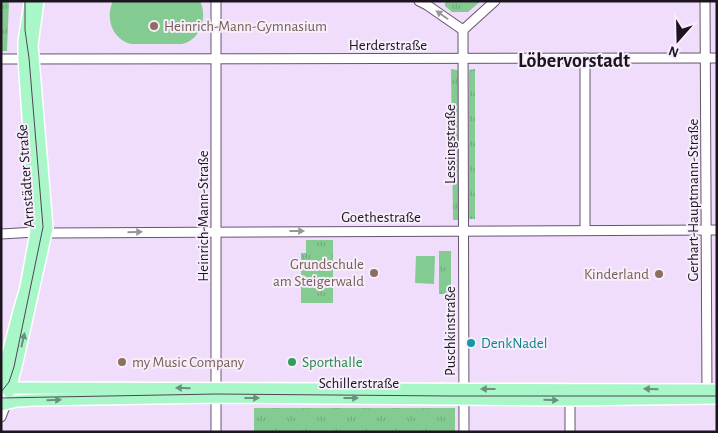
<svg xmlns="http://www.w3.org/2000/svg" width="718" height="433" font-family="'Alegreya Sans',sans-serif">
<defs>
<pattern id="grass-tufts" width="24" height="20" patternUnits="userSpaceOnUse" patternTransform="scale(1.25)"><rect width="24" height="20" fill="#83cb90"/><path d="M3 7l-1-3M5 7V3M7 7l1-3M15 17l-1-3M17 17v-4M19 17l1-3" fill="none" stroke="#71ad7c"/></pattern>
</defs>
<rect width="100%" height="100%" fill="#f0dcfb"/>
<g fill="url(#grass-tufts)">
<polygon points="1,1 9,1 7,51 1,51"/>
<polygon points="445,1 481,1 468,12 452,12 445,6"/>
<polygon points="451,69 458,70 458,220 453,220"/>
<polygon points="475,69 475,219 469,219 469,70"/>
<polygon points="306,240 333,240 333,303 301,303 301,253 306,253"/>
<rect x="439" y="251" width="12" height="43"/>
<rect x="254" y="408" width="201" height="24"/>
</g>
<g fill="#83cb90">
<path d="M113 1H200C208 18 200 40 182 44H131C112 39 105 18 113 1Z"/>
<polygon points="416,256 435,256 434,284 415,283"/>
</g>
<g fill="none" stroke-linecap="round" stroke-linejoin="round">
<defs>
<g id="minor">
<polyline points="419,1 427,5 463,30"/>
<polyline points="705,1 707,396"/>
<polyline points="463,30 464,432"/>
<polyline points="463,30 495,1"/>
<polyline points="1,59 717,58"/>
<polyline points="585,230 585,58"/>
<polyline points="46,233 717,230"/>
<polyline points="1,234 36,232"/>
<polyline points="1,417 6,404"/>
<polyline points="216,432 216,1"/>
<polyline points="570,432 570,400"/>
</g>
<g id="major">
<polyline points="1,381 19,311 26,287 36,232 24,59 24,41 30,3"/>
<polyline points="1,388 717,390"/>
<polyline points="9,392 16,367 47,228 32,45 38,1"/>
<polyline points="1,405 17,401 35,400 216,397 570,400 717,398"/>
</g>
</defs>
<use href="#minor" stroke="#665570" stroke-width="11"/>
<use href="#major" stroke="#fff" stroke-width="14"/>
<use href="#minor" stroke="#fff" stroke-width="9"/>
<use href="#major" stroke="#a9f7c9" stroke-width="11"/>
<g stroke="#4f4555" stroke-width="1">
<polyline points="1,392 9,382 14,367 43,227 29,58 25,30 25,1"/>
<polyline points="1,398 216,394 450,396 717,396"/>
</g>
</g>
<defs><path id="oneway-solid" d="M-6-.8H1V-3.2L6.5 0L1 3.2V.8H-6Z" transform="scale(1.25)"/></defs>
<g fill="#99969b">
<use href="#oneway-solid" transform="translate(442 15) rotate(-145)"/>
<use href="#oneway-solid" transform="translate(297 231)"/>
<use href="#oneway-solid" transform="translate(135 232) rotate(-1)"/>
</g>
<g fill="#6a917d">
<use href="#oneway-solid" transform="translate(23 340) rotate(-77)"/>
<use href="#oneway-solid" transform="translate(183 388) rotate(-179)"/>
<use href="#oneway-solid" transform="translate(488 389) rotate(-180)"/>
<use href="#oneway-solid" transform="translate(651 389) rotate(-179)"/>
<use href="#oneway-solid" transform="translate(252 398)"/>
<use href="#oneway-solid" transform="translate(351 398)"/>
<use href="#oneway-solid" transform="translate(54 400) rotate(-1)"/>
<use href="#oneway-solid" transform="translate(551 400) rotate(1)"/>
</g>
<g fill="#8d6e63" stroke="#f6eefb" stroke-width="2">
<circle cx="154" cy="26" r="5"/>
<circle cx="374" cy="273" r="5"/>
<circle cx="659" cy="274" r="5"/>
<circle cx="122" cy="362" r="5"/>
</g>
<circle fill="#0f9aa8" stroke="#f6eefb" stroke-width="2" cx="471" cy="343" r="5"/>
<circle fill="#2e9e5b" stroke="#f6eefb" stroke-width="2" cx="292" cy="362" r="5"/>
<g text-anchor="middle" dominant-baseline="central" stroke-width="4" stroke-linejoin="round" paint-order="stroke">
<g font-size="15" fill="#785e54" stroke="#f6eefb" text-anchor="start">
<text x="164" y="26">Heinrich-Mann-Gymnasium</text>
<text x="364" y="264" text-anchor="end">Grundschule<tspan x="364" dy="17">am Steigerwald</tspan></text>
<text x="649" y="274" text-anchor="end">Kinderland</text>
<text x="132" y="362">my Music Company</text>
</g>
<g font-size="15" fill="#1c1520" stroke="#f6eefb">
<text x="388" y="45">Herderstraße</text>
<text transform="translate(450 144) rotate(-90)">Lessingstraße</text>
<text transform="translate(26 176) rotate(-94)">Arnstädter Straße</text>
<text transform="translate(693 200) rotate(-90)">Gerhart-Hauptmann-Straße</text>
<text transform="translate(203 216) rotate(-90)">Heinrich-Mann-Straße</text>
<text x="381" y="217">Goethestraße</text>
<text transform="translate(450 331) rotate(-90)">Puschkinstraße</text>
<text x="359" y="383">Schillerstraße</text>
</g>
<g font-size="15" fill="#0d838f" stroke="#f6eefb" text-anchor="start">
<text x="481" y="343">DenkNadel</text>
</g>
<g font-size="15" fill="#27864d" stroke="#f6eefb" text-anchor="start">
<text x="302" y="362">Sporthalle</text>
</g>
<g font-size="20" font-weight="bold" fill="#1c1520" stroke="#f6eefb">
<text x="574" y="61">Löbervorstadt</text>
</g>
</g>
<rect width="718" height="433" fill="none" stroke="#1c1520" stroke-width="5"/>
<g transform="translate(678 40) rotate(200)" stroke="#f6eefb" stroke-width="4" paint-order="stroke">
<path d="M0-4L9 19L0 12L-9 19Z" fill="#1c1520"/>
<text y="-8" font-size="14" font-weight="bold" text-anchor="middle" fill="#1c1520">N</text>
</g>
</svg>
